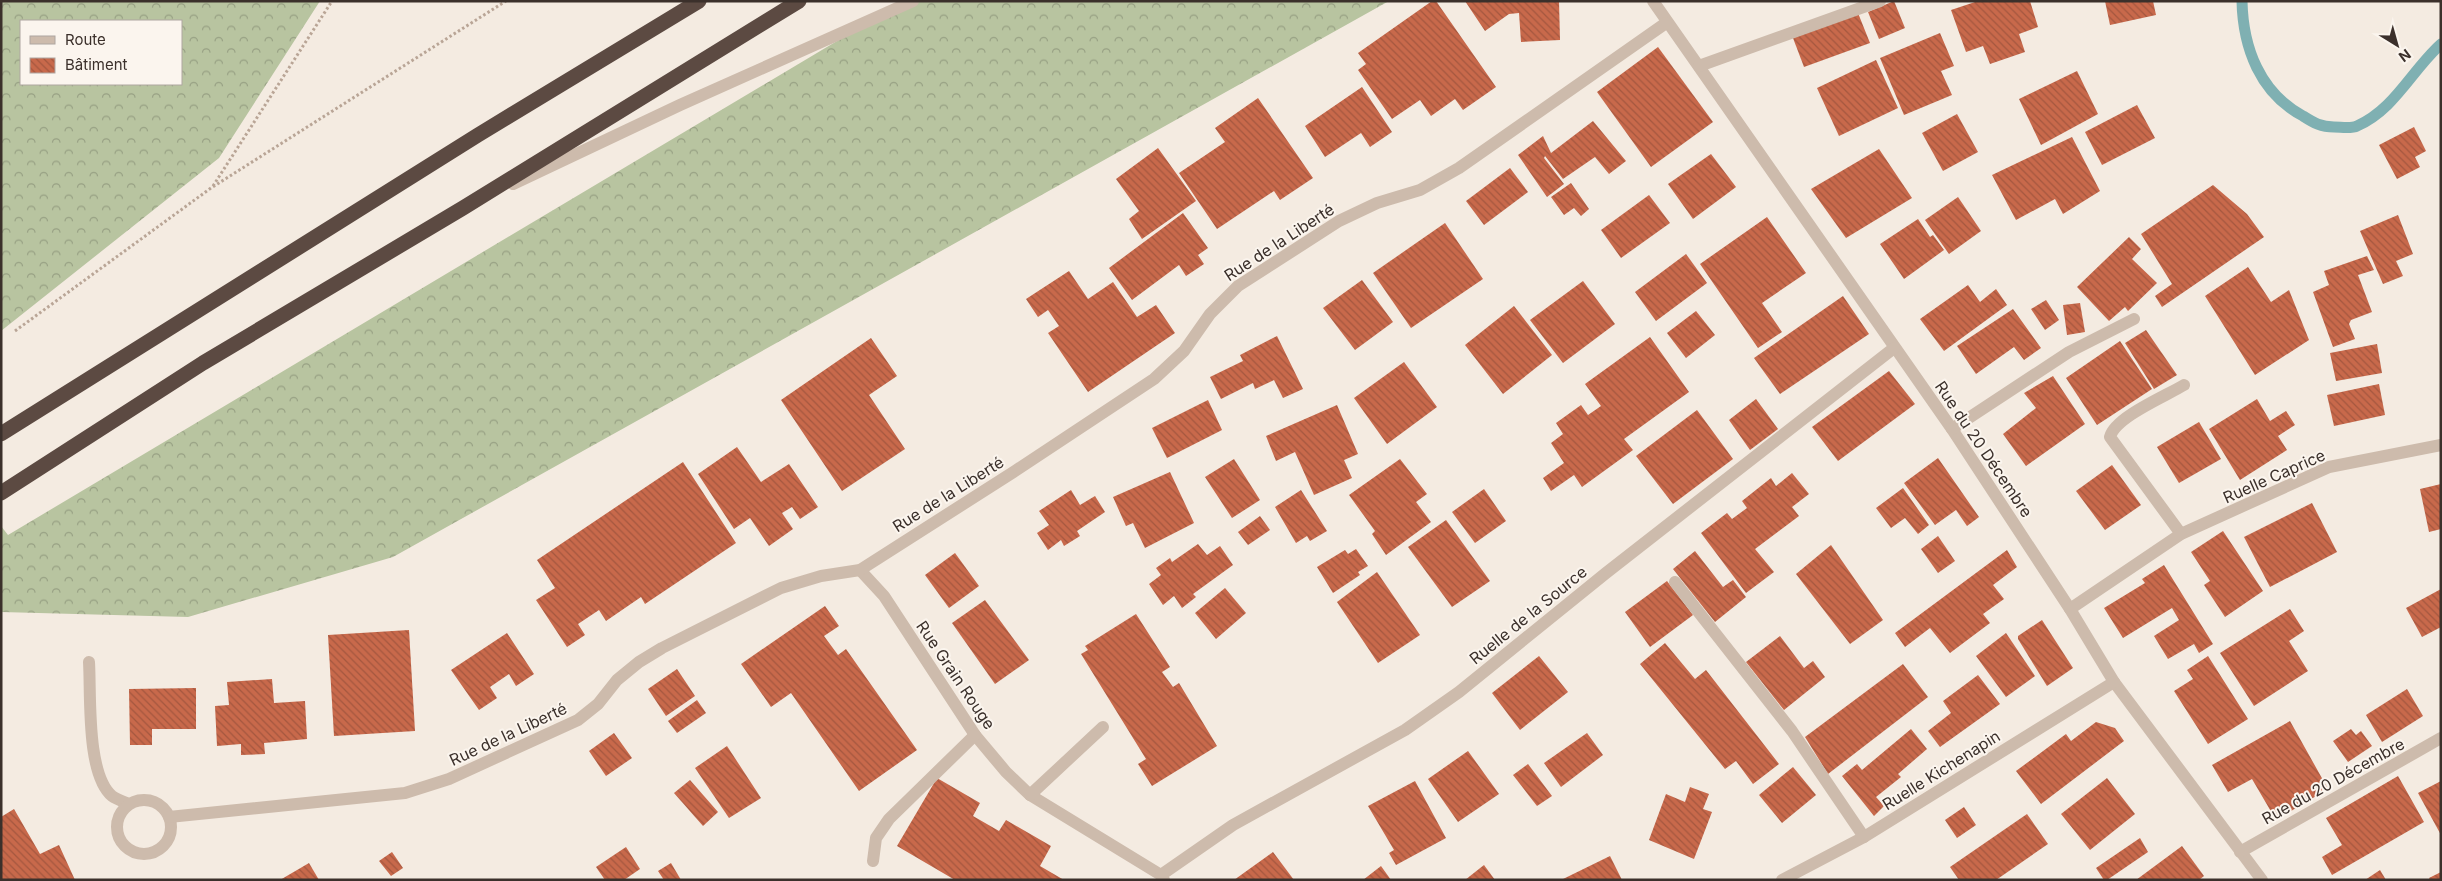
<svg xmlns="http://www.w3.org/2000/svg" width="2442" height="881" font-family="Inter,sans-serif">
<defs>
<pattern id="forest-crowns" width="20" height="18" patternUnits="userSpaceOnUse" patternTransform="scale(1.25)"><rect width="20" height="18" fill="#b8c4a0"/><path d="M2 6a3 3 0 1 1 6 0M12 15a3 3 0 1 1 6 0" fill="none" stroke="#97a083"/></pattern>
<pattern id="building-back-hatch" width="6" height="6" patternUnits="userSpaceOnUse" patternTransform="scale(1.25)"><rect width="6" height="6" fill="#c8694b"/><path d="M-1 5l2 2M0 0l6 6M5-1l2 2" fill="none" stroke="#a4573f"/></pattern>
</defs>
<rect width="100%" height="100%" fill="#f4ebe1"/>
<g fill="url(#forest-crowns)" fill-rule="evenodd">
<path d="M1 1H320L219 158 1 331ZM21 21H181V84H21Z"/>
<polygon points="904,1 1389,1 393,557 188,617 1,612 1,526 8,535"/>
</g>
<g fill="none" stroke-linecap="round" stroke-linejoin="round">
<path stroke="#7fb0b2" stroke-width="11" d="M2242 1C2243 48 2260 93 2303 116 2314 123 2321 127 2334 127 2341 127 2351 129 2357 126 2395 109 2411 71 2441 44"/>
</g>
<g fill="url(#building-back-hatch)">
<polygon points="1432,1 1436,1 1496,87 1463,110 1455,99 1431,116 1420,100 1392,119 1358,70 1366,64 1358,53"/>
<polygon points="1465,1 1559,1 1560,40 1521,42 1519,13 1509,14 1485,31"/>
<polygon points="1894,1 1905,28 1879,39 1868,12"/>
<polygon points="1978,1 2030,1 2038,27 2019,34 2025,52 1990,64 1983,46 1966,52 1951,10"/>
<polygon points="2105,1 2153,1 2156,15 2110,25"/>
<polygon points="1858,13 1870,43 1804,67 1793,38"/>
<polygon points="1940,33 1954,66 1941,71 1952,95 1904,115 1880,58"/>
<polygon points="1658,47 1713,122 1651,167 1597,92"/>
<polygon points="1876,60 1898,108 1839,136 1817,88"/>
<polygon points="2077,71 2098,114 2041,145 2019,99"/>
<polygon points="1362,87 1392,132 1370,147 1361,133 1325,157 1305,126"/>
<polygon points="1258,98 1313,178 1280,200 1274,191 1217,229 1179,173 1225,142 1215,128"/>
<polygon points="2137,105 2155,138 2102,165 2085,132"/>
<polygon points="1957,114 1978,152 1943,171 1922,133"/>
<polygon points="1593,121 1626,161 1609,174 1595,157 1563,179 1545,156 1544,158 1564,184 1547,197 1518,155 1543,136 1551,153"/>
<polygon points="2414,127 2426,151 2415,157 2420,167 2397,179 2379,145"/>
<polygon points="2072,137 2100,191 2063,214 2055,199 2016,220 1992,175"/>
<polygon points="1158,148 1196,201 1142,239 1129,219 1139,211 1116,179"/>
<polygon points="1879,149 1912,198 1846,238 1811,189"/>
<polygon points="1711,154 1736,187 1693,219 1668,184"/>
<polygon points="1510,168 1528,192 1484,225 1466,201"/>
<polygon points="1571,183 1589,209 1581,216 1574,208 1564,215 1551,197"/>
<polygon points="2213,185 2247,214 2264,237 2162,307 2155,296 2172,284 2141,234"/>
<polygon points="1649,195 1670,223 1621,258 1601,230"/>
<polygon points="1958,197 1981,231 1949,254 1925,220"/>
<polygon points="1183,213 1208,248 1198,255 1204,264 1186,276 1179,265 1132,300 1109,268"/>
<polygon points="2398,215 2413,254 2396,261 2403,276 2383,284 2360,231"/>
<polygon points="1767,217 1806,273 1762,303 1782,332 1758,348 1700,264"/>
<polygon points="1918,219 1930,237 1933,235 1944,250 1904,279 1880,244"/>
<polygon points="1445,223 1483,279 1411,328 1373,273"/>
<polygon points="2129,237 2141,249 2132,259 2157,283 2128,311 2125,307 2109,321 2077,287"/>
<polygon points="1686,254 1707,283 1656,321 1635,292"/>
<polygon points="2367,256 2374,270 2358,275 2372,312 2351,320 2349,324 2355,339 2333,347 2313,292 2329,285 2324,271"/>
<polygon points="2248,267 2271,302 2289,290 2309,340 2255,375 2205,296"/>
<polygon points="1069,271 1088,299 1113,282 1137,317 1156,305 1175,333 1088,392 1048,333 1059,326 1048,310 1038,317 1026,299"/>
<polygon points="1362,280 1393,322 1355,350 1323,308"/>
<polygon points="1583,281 1615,324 1563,363 1530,320"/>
<polygon points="1968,285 1980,302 1996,289 2007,305 1944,351 1920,319"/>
<polygon points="1843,296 1869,334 1780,394 1754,358"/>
<polygon points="2046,300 2059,320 2045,330 2031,309"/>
<polygon points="2080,303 2085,332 2067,335 2063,305"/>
<polygon points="1514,306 1552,355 1503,394 1465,345"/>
<polygon points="2013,309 2041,348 2024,360 2014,347 1976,374 1957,346"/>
<polygon points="1696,311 1715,335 1686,358 1667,333"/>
<polygon points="2146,330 2177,375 2154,389 2125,343"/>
<polygon points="1277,336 1303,389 1283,398 1274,380 1255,389 1253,383 1221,399 1210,377 1243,361 1240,355"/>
<polygon points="1650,337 1689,392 1624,439 1633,450 1582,487 1574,475 1551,491 1543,478 1564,463 1551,443 1563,434 1556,423 1581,405 1588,415 1601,406 1585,384"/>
<polygon points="871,338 897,376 869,395 905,449 842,491 781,400"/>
<polygon points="2120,341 2152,389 2097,425 2066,378"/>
<polygon points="2377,344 2382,373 2336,381 2330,353"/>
<polygon points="1404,362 1437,407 1387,444 1354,398"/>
<polygon points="1889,371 1915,404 1838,461 1812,427"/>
<polygon points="2053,376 2085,424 2026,466 2003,434 2036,408 2024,393"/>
<polygon points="2379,384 2385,415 2334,426 2327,395"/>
<polygon points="1756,399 1778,429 1750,450 1729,420"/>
<polygon points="2257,399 2270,421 2286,411 2295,425 2278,436 2287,450 2240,480 2209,429"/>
<polygon points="1208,400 1222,430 1167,458 1152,428"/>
<polygon points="1337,405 1358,454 1344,460 1352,478 1314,495 1295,452 1276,461 1266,436"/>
<polygon points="1697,410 1733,459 1673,504 1636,456"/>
<polygon points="2199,422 2221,459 2179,483 2157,447"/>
<polygon points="737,447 761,482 789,464 818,507 800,519 792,507 782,513 793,529 769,546 750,518 734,529 698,474"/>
<polygon points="1938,458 1979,517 1967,526 1956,510 1935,525 1904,483"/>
<polygon points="1234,459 1260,500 1232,518 1205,477"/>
<polygon points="1400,459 1427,494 1416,502 1431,522 1386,555 1372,534 1375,531 1349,495"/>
<polygon points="683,462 736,543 645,604 641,597 606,621 599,610 578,624 585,635 567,647 536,600 555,588 537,560"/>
<polygon points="2112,465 2141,505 2105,530 2076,491"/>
<polygon points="1170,472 1194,523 1145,548 1133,523 1126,526 1113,497"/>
<polygon points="1792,473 1809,494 1792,507 1799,516 1755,549 1774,572 1746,593 1701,533 1727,513 1732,519 1747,508 1742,501 1771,478 1776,486"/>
<polygon points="2441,484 2441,529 2429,532 2420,489"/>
<polygon points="1903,488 1929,525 1918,534 1905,518 1891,528 1876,508"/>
<polygon points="1484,489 1506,521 1475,543 1452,512"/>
<polygon points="1071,490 1080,505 1095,496 1105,512 1077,531 1080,536 1064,546 1061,540 1048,550 1037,533 1049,525 1039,511"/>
<polygon points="1301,490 1327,531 1310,541 1307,536 1296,543 1275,507"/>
<polygon points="2312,503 2337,552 2270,587 2244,537"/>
<polygon points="1260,516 1270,530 1248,545 1238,532"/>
<polygon points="1446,520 1490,581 1452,607 1408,547"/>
<polygon points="2223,531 2263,591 2225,617 2204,585 2210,581 2191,552"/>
<polygon points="1938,536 1955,561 1938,573 1921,549"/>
<polygon points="1198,544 1207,555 1220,546 1233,565 1193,594 1196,597 1182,608 1174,596 1163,605 1149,584 1161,575 1156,568 1170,558 1172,562"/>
<polygon points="1831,545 1883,620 1850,644 1796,574"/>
<polygon points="1356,549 1368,566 1358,572 1360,575 1333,593 1317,567 1345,550 1348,554"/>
<polygon points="2007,550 2017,567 1993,585 2004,599 1983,614 1990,623 1950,653 1930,628 1905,647 1895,633"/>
<polygon points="1695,551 1723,587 1733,580 1746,597 1715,622 1673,569"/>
<polygon points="955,553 979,586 949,608 925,575"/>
<polygon points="2164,565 2213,644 2199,653 2194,644 2168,659 2154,636 2179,620 2172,608 2123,638 2104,608 2145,583 2142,579"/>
<polygon points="1377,572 1420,635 1378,663 1337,602"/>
<polygon points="1667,581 1693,615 1650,647 1625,612"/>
<polygon points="1225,588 1246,613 1216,639 1195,613"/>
<polygon points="2441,589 2441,627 2422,637 2406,608"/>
<polygon points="985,600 1029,660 995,684 952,623"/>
<polygon points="825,606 839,626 824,636 838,655 846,649 917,750 859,791 791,693 771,707 741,664"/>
<polygon points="2290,609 2304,631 2289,641 2308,671 2254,706 2220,653"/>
<polygon points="1136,614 1170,667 1162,672 1173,687 1179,683 1217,746 1152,786 1138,764 1146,759 1081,654 1088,650 1085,646"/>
<polygon points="2042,620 2073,668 2047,686 2018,639 2018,636"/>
<polygon points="409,630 415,731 334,736 328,635"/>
<polygon points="507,633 534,674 516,686 509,674 490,687 497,698 479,710 451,670"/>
<polygon points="2006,633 2035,676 2006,697 1976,656"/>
<polygon points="1780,636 1804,668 1813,661 1825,677 1784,710 1746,662"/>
<polygon points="1665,643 1695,679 1706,670 1779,764 1753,784 1736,761 1725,769 1640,664"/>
<polygon points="1539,656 1568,692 1520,730 1492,693"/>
<polygon points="2208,656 2248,719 2208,744 2174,691 2193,679 2187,670"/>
<polygon points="1903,664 1928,697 1828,774 1805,737"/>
<polygon points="677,669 695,696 666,716 648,689"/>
<polygon points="1978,675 2000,704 1940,747 1928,731 1951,713 1943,701"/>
<polygon points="272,679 274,703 305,701 307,739 264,743 265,754 241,755 241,744 217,746 215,706 229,705 227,682"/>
<polygon points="196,688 196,729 152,729 152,745 130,745 129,689"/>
<polygon points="2407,689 2423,716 2382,742 2366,715"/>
<polygon points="697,700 706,713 677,733 668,721"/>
<polygon points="2290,721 2328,789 2276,820 2252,779 2228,792 2212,765"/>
<polygon points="2096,722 2115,728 2124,741 2041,804 2016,771 2066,734 2071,741"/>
<polygon points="1911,729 1927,749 1898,774 1901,777 1876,797 1884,806 1874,816 1842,776 1857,764 1862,770"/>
<polygon points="2351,729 2356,735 2361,731 2372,746 2348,762 2333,741"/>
<polygon points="614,733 632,758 606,776 589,751"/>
<polygon points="1587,733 1603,755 1561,787 1544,763"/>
<polygon points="727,746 761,798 729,818 695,768"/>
<polygon points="1468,751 1499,794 1458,822 1428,779"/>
<polygon points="1528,764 1552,796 1537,806 1513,775"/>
<polygon points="1793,767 1816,795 1782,823 1759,795"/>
<polygon points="2398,776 2424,822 2332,875 2322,857 2342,845 2326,818"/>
<polygon points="937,778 980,803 973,816 999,831 1006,820 1051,846 1040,866 1064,880 955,880 897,846"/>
<polygon points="2107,778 2135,814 2090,850 2061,814"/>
<polygon points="690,780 718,812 703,826 674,793"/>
<polygon points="1415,781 1446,838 1396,865 1389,853 1394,850 1368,806"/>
<polygon points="2441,781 2441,835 2418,793"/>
<polygon points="1690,787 1709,794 1703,809 1712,812 1694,859 1649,840 1666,794 1685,802"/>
<polygon points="1964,807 1976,825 1957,838 1945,820"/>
<polygon points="14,809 40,854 59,845 75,880 1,880 1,817"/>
<polygon points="2027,814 2048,844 1996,880 1959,880 1950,867"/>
<polygon points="2140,838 2148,852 2107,880 2104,880 2096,868"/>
<polygon points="2182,846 2204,876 2199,880 2136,880"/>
<polygon points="626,847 640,869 624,880 605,880 596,867"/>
<polygon points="392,852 403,868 391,876 379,861"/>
<polygon points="1273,852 1294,880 1234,880"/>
<polygon points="1610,856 1622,880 1561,880"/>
<polygon points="309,863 319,880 280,880"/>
<polygon points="671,863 681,880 664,880 658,871"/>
<polygon points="1484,865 1495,880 1465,880"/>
<polygon points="1381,866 1391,880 1363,880"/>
<polygon points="2380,870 2386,880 2365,880"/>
<polygon points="2441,872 2441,880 2430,880 2429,878"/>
</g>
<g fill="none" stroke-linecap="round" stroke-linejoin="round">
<g stroke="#b9a596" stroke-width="3" stroke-dasharray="2.5 2.5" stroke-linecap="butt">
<polyline points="213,186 332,1"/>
<polyline points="15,331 211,188 506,1"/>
</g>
<g stroke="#cdbbac" stroke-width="12">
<polyline points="1653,1 1952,429 2070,609 2114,682 2262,880"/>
<polyline points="1699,66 1880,1"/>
<polyline points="513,184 680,105 913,1"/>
<polyline points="1952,429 2069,352 2134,319"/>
<path d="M2181 534 2110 437C2115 417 2166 396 2184 385"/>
<polyline points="860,570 884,596 975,735 1006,772 1030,795 1161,875 1164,880"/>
<polyline points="1675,582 1792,731 1864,837"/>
<polyline points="2070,609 2181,534 2329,467 2441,445"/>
<path d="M89 662C91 694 86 774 112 796 116 799 124 802 129 804"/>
<polyline points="1030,795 1103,727"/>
<circle cx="144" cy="827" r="27"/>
<polyline points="169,817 405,793 449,779 578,720 598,704 617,680 639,662 662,648 781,588 821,576 860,570 1015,471 1154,379 1184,351 1210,314 1238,286 1339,221 1377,203 1420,190 1459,168 1666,23"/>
<polyline points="2240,852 2441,738"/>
<polyline points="873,861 876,838 889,819 975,735"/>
<polyline points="1161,875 1233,825 1405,730 1459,692 1606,573 1894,348"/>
<polyline points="1782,880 1864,837 2114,682"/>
</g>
<g stroke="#5c4a42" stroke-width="15">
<polyline points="1,434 478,135 699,1"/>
<polyline points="1,493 203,363 463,208 799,1"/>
</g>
</g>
<g text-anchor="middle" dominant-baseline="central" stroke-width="4" stroke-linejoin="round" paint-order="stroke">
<g font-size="16" fill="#3b302b" stroke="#fbf5ee">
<text transform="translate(1279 242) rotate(-33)">Rue de la Liberté</text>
<text transform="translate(1984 449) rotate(56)">Rue du 20 Décembre</text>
<text transform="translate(2274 476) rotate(-24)">Ruelle Caprice</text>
<text transform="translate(948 494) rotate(-32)">Rue de la Liberté</text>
<text transform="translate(1528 615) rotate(-39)">Ruelle de la Source</text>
<text transform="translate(956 675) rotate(56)">Rue Grain Rouge</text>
<text transform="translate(508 734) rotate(-25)">Rue de la Liberté</text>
<text transform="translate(1941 770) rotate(-32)">Ruelle Kichenapin</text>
<text transform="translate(2333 781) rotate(-29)">Rue du 20 Décembre</text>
</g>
</g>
<rect width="2442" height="881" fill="none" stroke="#3b302b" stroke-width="5"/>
<rect x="20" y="20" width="162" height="65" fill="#fbf5ee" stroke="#aea6a0"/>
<rect x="30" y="36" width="25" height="8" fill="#cdbbac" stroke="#aea6a0"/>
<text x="65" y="45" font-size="15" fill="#3b302b">Route</text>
<rect x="30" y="58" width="25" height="15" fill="url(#building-back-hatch)" stroke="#aea6a0"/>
<text x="65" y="70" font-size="15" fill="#3b302b">Bâtiment</text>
<g transform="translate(2397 45) rotate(143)" stroke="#fbf5ee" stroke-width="4" paint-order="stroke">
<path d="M0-4L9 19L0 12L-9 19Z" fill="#3b302b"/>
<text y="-8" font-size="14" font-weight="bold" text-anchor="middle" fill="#3b302b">N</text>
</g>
</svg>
